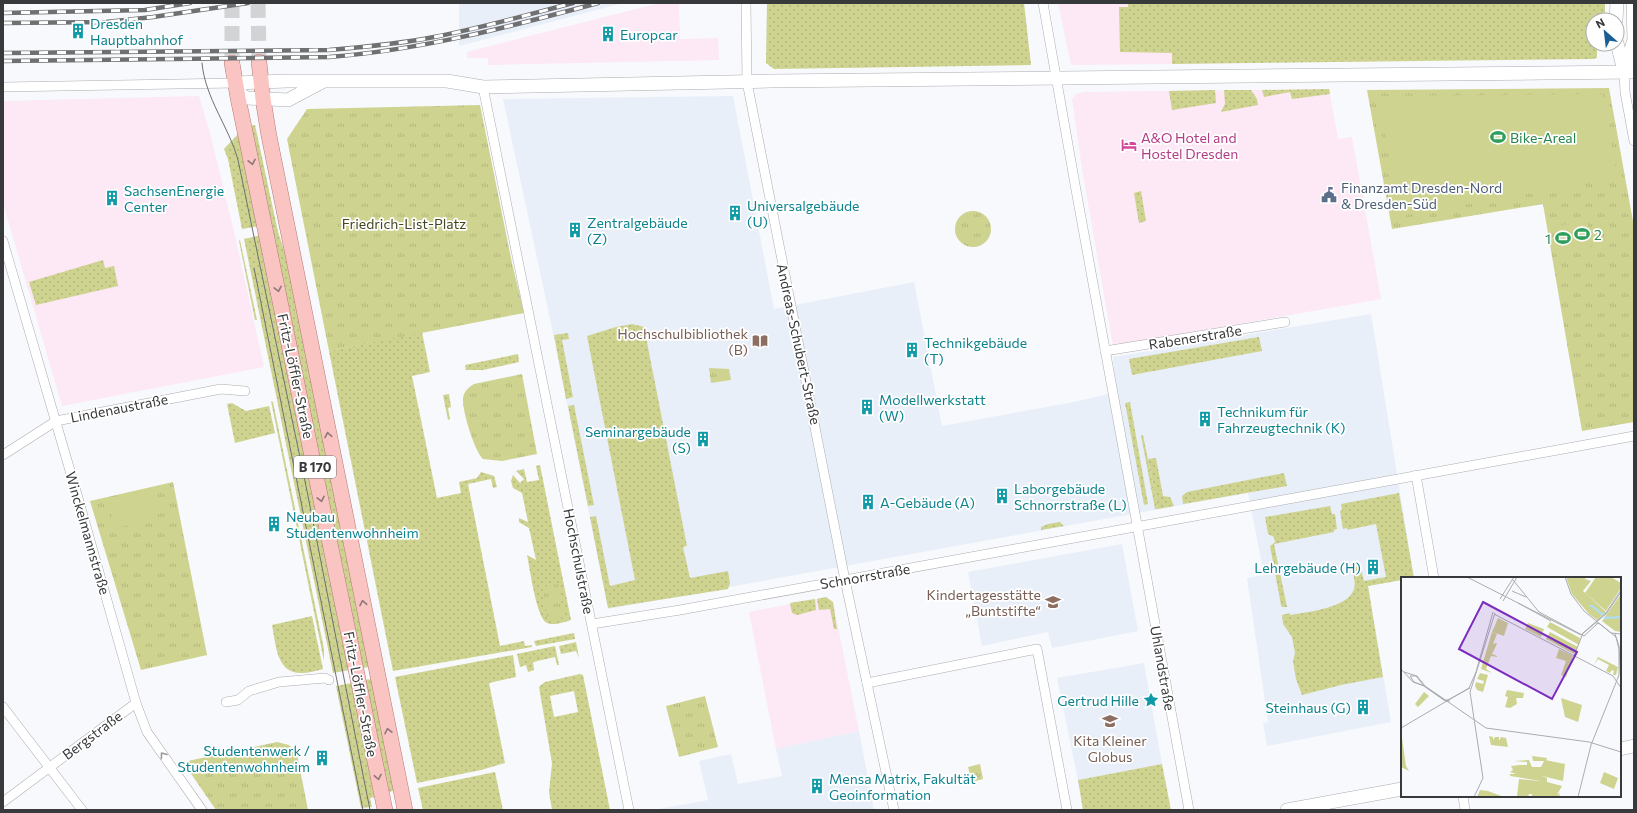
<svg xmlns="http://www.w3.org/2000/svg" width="1637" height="813" font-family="Commissioner,sans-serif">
<defs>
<pattern id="grass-dots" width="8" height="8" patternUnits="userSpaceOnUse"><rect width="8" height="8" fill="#cfd390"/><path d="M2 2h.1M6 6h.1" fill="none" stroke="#b2b67d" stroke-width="1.8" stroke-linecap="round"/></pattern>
<pattern id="park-tufts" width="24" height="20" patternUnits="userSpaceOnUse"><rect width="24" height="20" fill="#cfd390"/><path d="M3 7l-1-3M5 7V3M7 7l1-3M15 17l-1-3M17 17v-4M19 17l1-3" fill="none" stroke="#b2b67d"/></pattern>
<pattern id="garden-furrows" width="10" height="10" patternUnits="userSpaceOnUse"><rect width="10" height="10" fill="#cfd390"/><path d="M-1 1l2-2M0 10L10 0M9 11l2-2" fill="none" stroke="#b2b67d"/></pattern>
</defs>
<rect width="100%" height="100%" fill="#f7f9fc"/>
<g fill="#fde8f6">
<polygon points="660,3 679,3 680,39 718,38 719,60 488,65 488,58 467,58 467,52"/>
<polygon points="1058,3 1128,3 1128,7 1119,7 1172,53 1172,64 1071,65"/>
<polygon points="1329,89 1338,139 1352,137 1381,299 1113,346 1082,169 1072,99 1076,94 1084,92"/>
<polygon points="199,96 211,137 235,236 264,367 62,406 3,203 3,101"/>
<polygon points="826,597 833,602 859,731 776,749 749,612"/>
</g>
<g fill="#e9eff9">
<polygon points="459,3 623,3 459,46"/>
<polygon points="733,96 774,309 914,282 942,426 1074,402 1116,392 1113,357 1371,314 1414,578 1402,578 1402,580 1368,586 1391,722 1267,746 1263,723 1268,722 1247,578 1264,575 1248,493 608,609 552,328 503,99"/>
<polygon points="1122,544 1138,631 1052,648 1048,632 982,646 968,572"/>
<polygon points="1144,663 1162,764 1078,780 1057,678"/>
<polygon points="859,731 874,810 653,810 708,800 699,761 731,754 738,784 782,776 776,749"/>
</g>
<g fill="url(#grass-dots)" fill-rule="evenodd">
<polygon points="767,3 1024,3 1031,65 774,69 766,63"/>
<polygon points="1128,3 1605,3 1605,20 1593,20 1593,44 1606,44 1606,50 1597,50 1597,58 1592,59 1172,64 1172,53 1120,52 1119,7 1128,7"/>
<polygon points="1329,89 1330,94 1292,99 1290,92 1264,97 1262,90"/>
<polygon points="1215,90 1216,103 1172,110 1169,91"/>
<polygon points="1224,90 1251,90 1257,99 1258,105 1221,112 1225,104"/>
<polygon points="255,125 278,232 285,253 370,667 362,668 251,126"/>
<polygon points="239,133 259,226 242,229 228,159 224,149"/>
<polygon points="1141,191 1146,221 1139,223 1134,193"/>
<polygon points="261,235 350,670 333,673 244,239"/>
<polygon points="240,240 257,320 255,320 239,241"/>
<polygon points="103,260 105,268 114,266 118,286 36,305 29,282"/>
<polygon points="632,324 644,327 687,546 683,547 690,578 728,571 730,583 728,589 608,608 590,517 596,516 610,586 635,580 587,336 616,327"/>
<polygon points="422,332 430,372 412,376 437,498 461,493 459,482 477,478 481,472 494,476 497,487 493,488 491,479 468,484 500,646 524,641 525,646 532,645 532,647 393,671 329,351"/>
<polygon points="568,333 569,339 562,340 573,397 566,399 554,335"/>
<polygon points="1259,337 1262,351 1132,375 1129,359"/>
<polygon points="518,354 519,362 483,370 466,370 465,365"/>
<polygon points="449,394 451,407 448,408 450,419 448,420 443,395"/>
<polygon points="271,401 273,402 324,649 324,661"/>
<polygon points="1130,402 1148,504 1144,505 1125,403"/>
<polygon points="232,403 246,411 269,406 275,433 235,443 227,404"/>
<polygon points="574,405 594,505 588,506 568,406"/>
<polygon points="1156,458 1163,496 1170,497 1174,506 1158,509 1148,459"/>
<path d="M540 465 571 620C565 622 553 626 547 623 536 618 530 568 527 555L536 560 529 528 519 522V518L528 522 522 493 513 488 511 481 513 475 520 483 524 479 516 471 524 469 527 482 539 480 536 466Z"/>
<polygon points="1284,473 1287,486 1183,504 1182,496 1187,492"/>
<path d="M1399 493 1414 578H1402V580L1368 586 1383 677 1341 685 1302 695 1296 679 1293 661 1295 653 1292 637 1283 624 1282 615 1290 613V615C1308 612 1348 608 1354 589 1356 583 1353 573 1352 567L1360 566 1364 581 1386 577 1376 524 1347 530V528L1343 529 1340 511 1342 510 1341 504Z"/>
<polygon points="1330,506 1332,514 1335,514 1337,529 1334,530 1334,532 1274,544 1287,607 1282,607 1281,605 1270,546 1275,542 1274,537 1268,534 1265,517"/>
<polygon points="1060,522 1064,526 1041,530 1041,527 1048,524"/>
<polygon points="826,597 833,602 837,629 834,629 830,609 819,610 817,599"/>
<polygon points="815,599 816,610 797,615 792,613 790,603"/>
<path d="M312 616 323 669C316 671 308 673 301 673 276 673 276 644 272 625Z"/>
<polygon points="574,633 575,639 536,646 534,641"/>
<polygon points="576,642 579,658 576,651 561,654 559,646"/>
<polygon points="555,646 559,665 557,665 555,657 533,662 534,670 528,672 526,665 520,667 517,654"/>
<polygon points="513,655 516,677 489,683 505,763 481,770 417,783 395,677"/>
<path d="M580 674 583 675 610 810H552L549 792 552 763 539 687 541 685 545 682ZM574 691 578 712 554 717 550 696Z"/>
<polygon points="372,679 395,790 387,793 364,680"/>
<polygon points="352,683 376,797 370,798 372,807 361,808 336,686"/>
<polygon points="1162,764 1171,810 1083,810 1078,780"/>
<polygon points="495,772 503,810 423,810 418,788"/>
</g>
<g fill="url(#park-tufts)">
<polygon points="1609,88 1634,227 1634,422 1582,431 1543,204 1392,229 1367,90"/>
<polygon points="480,105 512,263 524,313 329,351 287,139 307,109"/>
<circle cx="973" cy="229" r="18"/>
<polygon points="709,368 729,369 731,380 711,383"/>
<path d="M522 374 537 454 502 461 483 459C474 451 462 410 463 398 464 391 469 387 474 384Z"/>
<polygon points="173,482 207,655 141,670 90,501"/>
<polygon points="558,584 564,617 548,621 542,587"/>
<polygon points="705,696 718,747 679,757 666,706"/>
<polygon points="277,742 289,745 297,754 308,810 216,810 183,762"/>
<polygon points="980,764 983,779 972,782 968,767"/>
</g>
<polygon fill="url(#garden-furrows)" points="1141,435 1143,435 1158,509 1155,509"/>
<g fill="#cfd390">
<polygon points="1602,94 1618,178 1400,216 1378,96"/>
<polygon points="1587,220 1592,246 1578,249 1573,223"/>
<polygon points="1568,224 1573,250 1559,253 1554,227"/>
<polygon points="152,490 159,520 115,528 109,500"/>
</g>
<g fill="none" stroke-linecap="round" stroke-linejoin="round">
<g stroke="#d1d3d5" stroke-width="15" stroke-dasharray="15 8" stroke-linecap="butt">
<polyline points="232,3 232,63"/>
<polyline points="258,3 259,62"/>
</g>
<defs>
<g id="street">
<polyline points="746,3 747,82 845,580 894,810"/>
<polyline points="1043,3 1076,190 1189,810"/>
<polyline points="1624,72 1625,92 1634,141"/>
<polyline points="3,87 235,83"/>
<polyline points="483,87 629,810"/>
<polyline points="3,241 78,498 136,703 147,732 202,810"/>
<polyline points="1105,351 1285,322"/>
<polyline points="3,455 56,421 221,389 245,391"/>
<polyline points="1416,475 1434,578"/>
<polyline points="592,624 680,610 1634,436"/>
<polyline points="867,683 1037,649 1067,810"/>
<polyline points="226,702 238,700 249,691 279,682 325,678 329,680"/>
<polyline points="3,707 82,810"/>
<polyline points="1463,796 1465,810"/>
<polyline points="3,802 136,703"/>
</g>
<g id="secondary">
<polyline points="1616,20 1617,3"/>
<polyline points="1617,43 1624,71"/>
<polyline points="1624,72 1634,40 1633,3"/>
<polyline points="322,82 288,100 247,98 242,95 235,83 287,81 447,81 483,87 771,81 1634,72"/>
<polyline points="1620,749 1634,746"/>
<polyline points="1287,810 1402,789"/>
</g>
<g id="primary">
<polyline points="259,62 263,99 269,136 405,810"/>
<polyline points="232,63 238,98 385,810"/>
</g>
</defs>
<use href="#street" stroke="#abadb0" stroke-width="10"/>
<use href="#secondary" stroke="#abadb0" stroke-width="14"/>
<use href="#primary" stroke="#b47979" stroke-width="16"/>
<use href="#street" stroke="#fff" stroke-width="9"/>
<use href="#secondary" stroke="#fff" stroke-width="13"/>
<use href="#primary" stroke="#fac4c3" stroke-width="15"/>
<g stroke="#6f7071" stroke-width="1">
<path d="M202 63C205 98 229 127 238 160L307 491 370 810"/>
<polyline points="254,268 363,810"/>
</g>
<defs>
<g id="rail">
<polyline points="3,13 145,10 190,3"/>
<polyline points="3,23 106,22 153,17 248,3"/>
<path d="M3 53 329 50C364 47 399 44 434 37 481 28 527 15 573 3"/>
<path d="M3 61 329 57C421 50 509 27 598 3"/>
</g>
</defs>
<use href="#rail" stroke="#6f7071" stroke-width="4.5"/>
<use href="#rail" stroke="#fff" stroke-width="3" stroke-dasharray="9" stroke-linecap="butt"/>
</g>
<defs><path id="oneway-chevron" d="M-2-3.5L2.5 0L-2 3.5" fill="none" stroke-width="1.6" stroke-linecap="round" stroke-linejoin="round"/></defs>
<g stroke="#8f7878">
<use href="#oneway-chevron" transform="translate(252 162) rotate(78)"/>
<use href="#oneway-chevron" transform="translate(278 289) rotate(78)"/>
<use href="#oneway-chevron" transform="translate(328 435) rotate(-101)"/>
<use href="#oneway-chevron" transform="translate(321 499) rotate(78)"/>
<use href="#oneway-chevron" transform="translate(363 603) rotate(-101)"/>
<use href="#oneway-chevron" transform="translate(388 731) rotate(-102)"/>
<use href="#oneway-chevron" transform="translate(378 777) rotate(79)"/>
</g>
<use stroke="#9c9c9c" href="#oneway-chevron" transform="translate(163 755) rotate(-126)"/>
<defs>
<symbol id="building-bare" viewBox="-9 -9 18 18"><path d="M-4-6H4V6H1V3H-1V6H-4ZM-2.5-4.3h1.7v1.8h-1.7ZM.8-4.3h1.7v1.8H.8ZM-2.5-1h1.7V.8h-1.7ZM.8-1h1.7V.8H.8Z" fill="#0f9aa8" stroke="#fff" stroke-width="2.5" paint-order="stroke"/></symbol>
<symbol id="stadium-bare" viewBox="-9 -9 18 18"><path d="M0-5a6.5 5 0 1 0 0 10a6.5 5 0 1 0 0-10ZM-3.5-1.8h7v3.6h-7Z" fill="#2e9e5b" stroke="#fff" stroke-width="2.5" paint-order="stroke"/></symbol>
<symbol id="hotel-bare" viewBox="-9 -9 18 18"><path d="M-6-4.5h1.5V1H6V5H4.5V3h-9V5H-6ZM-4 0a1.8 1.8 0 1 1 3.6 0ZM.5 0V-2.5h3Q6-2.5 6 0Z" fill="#d1479c" stroke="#fff" stroke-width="2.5" paint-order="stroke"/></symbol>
<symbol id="civic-bare" viewBox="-9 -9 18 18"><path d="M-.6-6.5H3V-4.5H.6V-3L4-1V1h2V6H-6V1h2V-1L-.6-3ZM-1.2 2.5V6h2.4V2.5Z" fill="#5c6f8a" stroke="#fff" stroke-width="2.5" paint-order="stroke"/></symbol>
<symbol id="library-bare" viewBox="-9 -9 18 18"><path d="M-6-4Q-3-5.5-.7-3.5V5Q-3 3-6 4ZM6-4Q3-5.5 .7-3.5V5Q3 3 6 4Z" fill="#8d6e63" stroke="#fff" stroke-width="2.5" paint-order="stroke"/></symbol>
<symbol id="school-bare" viewBox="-9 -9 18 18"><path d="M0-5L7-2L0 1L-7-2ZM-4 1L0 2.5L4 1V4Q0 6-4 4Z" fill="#8d6e63" stroke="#fff" stroke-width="2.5" paint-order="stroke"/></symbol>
<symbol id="sight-bare" viewBox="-9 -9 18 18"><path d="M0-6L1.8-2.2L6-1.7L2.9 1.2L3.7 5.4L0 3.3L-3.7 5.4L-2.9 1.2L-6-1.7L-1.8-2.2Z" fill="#0f9aa8" stroke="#fff" stroke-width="2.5" paint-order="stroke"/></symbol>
</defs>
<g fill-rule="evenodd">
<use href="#building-bare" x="67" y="20" width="22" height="22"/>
<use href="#building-bare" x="597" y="23" width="22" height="22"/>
<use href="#stadium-bare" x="1487" y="126" width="22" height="22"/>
<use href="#hotel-bare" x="1118" y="134" width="22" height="22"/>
<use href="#civic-bare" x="1318" y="184" width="22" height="22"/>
<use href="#building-bare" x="101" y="187" width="22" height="22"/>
<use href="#building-bare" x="724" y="202" width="22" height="22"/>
<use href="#building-bare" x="564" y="219" width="22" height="22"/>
<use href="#stadium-bare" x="1571" y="223" width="22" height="22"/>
<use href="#stadium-bare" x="1552" y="227" width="22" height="22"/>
<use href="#library-bare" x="749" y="330" width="22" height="22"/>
<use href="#building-bare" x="901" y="339" width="22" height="22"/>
<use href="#building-bare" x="856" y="396" width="22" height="22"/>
<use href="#building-bare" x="1194" y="408" width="22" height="22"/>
<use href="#building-bare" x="692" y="428" width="22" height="22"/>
<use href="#building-bare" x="991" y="485" width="22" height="22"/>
<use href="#building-bare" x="857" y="491" width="22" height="22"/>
<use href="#building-bare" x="263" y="513" width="22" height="22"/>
<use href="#building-bare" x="1362" y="556" width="22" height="22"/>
<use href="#school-bare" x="1042" y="591" width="22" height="22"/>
<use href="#sight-bare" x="1140" y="689" width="22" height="22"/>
<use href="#building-bare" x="1352" y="696" width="22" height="22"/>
<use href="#school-bare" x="1099" y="710" width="22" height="22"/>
<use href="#building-bare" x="311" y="747" width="22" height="22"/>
<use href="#building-bare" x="806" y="775" width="22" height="22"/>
</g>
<g text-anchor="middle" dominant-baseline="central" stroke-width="3.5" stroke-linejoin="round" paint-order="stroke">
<rect fill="#fff" stroke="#747475" stroke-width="1" x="294" y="456" width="42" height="22" rx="3"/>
<g font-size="13" font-weight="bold" fill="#38393a">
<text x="315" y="467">B 170</text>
</g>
<g font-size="14" fill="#0d838f" stroke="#fff" text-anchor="start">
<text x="90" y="23">Dresden<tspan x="90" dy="16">Hauptbahnhof</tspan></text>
<text x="620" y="34">Europcar</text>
<text x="124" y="190">SachsenEnergie<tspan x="124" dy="16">Center</tspan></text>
<text x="747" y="205">Universalgebäude<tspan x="747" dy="16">(U)</tspan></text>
<text x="587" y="222">Zentralgebäude<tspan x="587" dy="16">(Z)</tspan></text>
<text x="924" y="342">Technikgebäude<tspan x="924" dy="16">(T)</tspan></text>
<text x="879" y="399">Modellwerkstatt<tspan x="879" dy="16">(W)</tspan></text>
<text x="1217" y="411">Technikum für<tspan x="1217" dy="16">Fahrzeugtechnik (K)</tspan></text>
<text x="691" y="431" text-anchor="end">Seminargebäude<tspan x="691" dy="16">(S)</tspan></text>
<text x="1014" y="488">Laborgebäude<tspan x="1014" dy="16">Schnorrstraße (L)</tspan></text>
<text x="880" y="502">A-Gebäude (A)</text>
<text x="286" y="516">Neubau<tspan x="286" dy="16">Studentenwohnheim</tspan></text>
<text x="1361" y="567" text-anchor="end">Lehrgebäude (H)</text>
<text x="1139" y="700" text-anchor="end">Gertrud Hille</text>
<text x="1351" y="707" text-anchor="end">Steinhaus (G)</text>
<text x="310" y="750" text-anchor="end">Studentenwerk /<tspan x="310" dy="16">Studentenwohnheim</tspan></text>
<text x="829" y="778">Mensa Matrix, Fakultät<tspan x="829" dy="16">Geoinformation</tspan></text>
</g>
<g font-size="14" fill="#b23c85" stroke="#fff" text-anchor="start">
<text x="1141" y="137">A&amp;O Hotel and<tspan x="1141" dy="16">Hostel Dresden</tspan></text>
</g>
<g font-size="14" fill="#27864d" stroke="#fff" text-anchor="start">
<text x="1510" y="137">Bike-Areal</text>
<text x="1594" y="234">2</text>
<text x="1551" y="238" text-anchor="end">1</text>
</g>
<g font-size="14" fill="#4e5e75" stroke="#fff" text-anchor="start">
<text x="1341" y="187">Finanzamt Dresden-Nord<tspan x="1341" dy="16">&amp; Dresden-Süd</tspan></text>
</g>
<g font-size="14" fill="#44461f" stroke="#fff">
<text x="404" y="223">Friedrich-List-Platz</text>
</g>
<g font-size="14" fill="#785e54" stroke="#fff" text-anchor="end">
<text x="748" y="333">Hochschulbibliothek<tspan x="748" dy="16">(B)</tspan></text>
<text x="1041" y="594">Kindertagesstätte<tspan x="1041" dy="16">„Buntstifte“</tspan></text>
<text x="1110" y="740" text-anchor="middle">Kita Kleiner<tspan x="1110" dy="16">Globus</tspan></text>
</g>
<g font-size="14" fill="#38393a" stroke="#fff">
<text transform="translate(1195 337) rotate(-9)">Rabenerstraße</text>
<text transform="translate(799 344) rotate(78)">Andreas-Schubert-Straße</text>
<text transform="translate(296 376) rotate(78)">Fritz-Löffler-Straße</text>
<text transform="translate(119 408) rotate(-11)">Lindenaustraße</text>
<text transform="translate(88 533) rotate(74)">Winckelmannstraße</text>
<text transform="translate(579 561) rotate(79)">Hochschulstraße</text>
<text transform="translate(865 576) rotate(-10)">Schnorrstraße</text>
<text transform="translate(1163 668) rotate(80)">Uhlandstraße</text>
<text transform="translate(361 694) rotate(79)">Fritz-Löffler-Straße</text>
<text transform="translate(92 735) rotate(-37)">Bergstraße</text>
</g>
</g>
<g transform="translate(1401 577)">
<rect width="220" height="220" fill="#f7f9fc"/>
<path d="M149 45 179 61 178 68 146 50ZM127 46 143 52 140 60 124 52ZM91 55 96 57 92 67 95 66 96 67 91 77 96 79V80L90 79 85 92 91 96 80 92ZM149 55 177 70 173 77 145 62ZM197 80 217 90 215 98H212L213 94 211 93 209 96 205 94 208 88 197 82 193 88ZM79 96 87 98 82 115 76 113 74 109 75 105 82 107 83 104 76 102ZM23 115 28 119 17 130 14 127ZM88 159 92 160V163L94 160H98V164L100 160 105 161 107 170 90 168ZM131 179 146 181 140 204 109 199V197H115L109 195 112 193 110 189 119 188 118 199 119 188H126V185L113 184 128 183 131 190H140L143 184H132ZM203 195 217 201 213 212 199 206Z" fill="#cfd390"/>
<path d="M165 0H185L184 2 190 4 182 14 205 35 196 43 188 37 171 17ZM220 17V55L214 54 201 44ZM97 41 107 46 103 59 91 55ZM158 72 172 79 165 100 160 98 165 84 155 81ZM160 121 181 128 177 145 164 140ZM0 154 5 189 8 194 0 190ZM141 199 146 201V205L161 209 156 218 159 216 158 220H131V217H128L127 220 116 219 118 202 139 204Z" fill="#cfd390"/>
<path d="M144 183 164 187 162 204 141 199ZM79 213 87 214 103 220H76Z" fill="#cfd390"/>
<path d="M195 0H210L220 6V11L205 34 184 16ZM158 73 171 79 170 85 156 80ZM106 113 123 116 122 121H115L116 127 109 131 104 130 107 120 104 119Z" fill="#cfd390"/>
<path fill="none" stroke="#a9dffc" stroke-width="2" d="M188 29H191L202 38M203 41 220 40"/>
<path fill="none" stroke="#abacae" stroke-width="1" d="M66 0 180 58 205 37 220 15M164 0 170 17 183 34 210 56 220 57M112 3 138 35 183 59M111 14 125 20M99 22 113 0M102 24 116 0M117 26 150 44M93 37 212 99 220 111M214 57 218 69 220 107M183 59 196 47M173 79 182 56 205 36 220 13M0 92 12 105 24 109 85 151 188 165 220 175M3 95 16 99 24 109M48 123H44L23 109 15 99H9L13 105 23 109 44 124H49M45 124 69 111M0 151 68 111 75 95 92 35M73 220 82 201 69 115 94 36M177 220 190 168 218 98V72L215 60 199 47 195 46"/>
<path fill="#7b2cbf" fill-opacity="0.15" stroke="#7b2cbf" stroke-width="2" d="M82 25 176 75 151 122 58 72Z"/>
<rect width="220" height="220" fill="none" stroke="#38393a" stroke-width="2"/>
</g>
<rect width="1637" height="813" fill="none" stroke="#38393a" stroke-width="8"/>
<g transform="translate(1605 32) rotate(332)"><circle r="19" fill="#ffffff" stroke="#afb0b0"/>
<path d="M0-3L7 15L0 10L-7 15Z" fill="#195f93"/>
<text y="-6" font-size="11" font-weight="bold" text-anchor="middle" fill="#38393a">N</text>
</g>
</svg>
